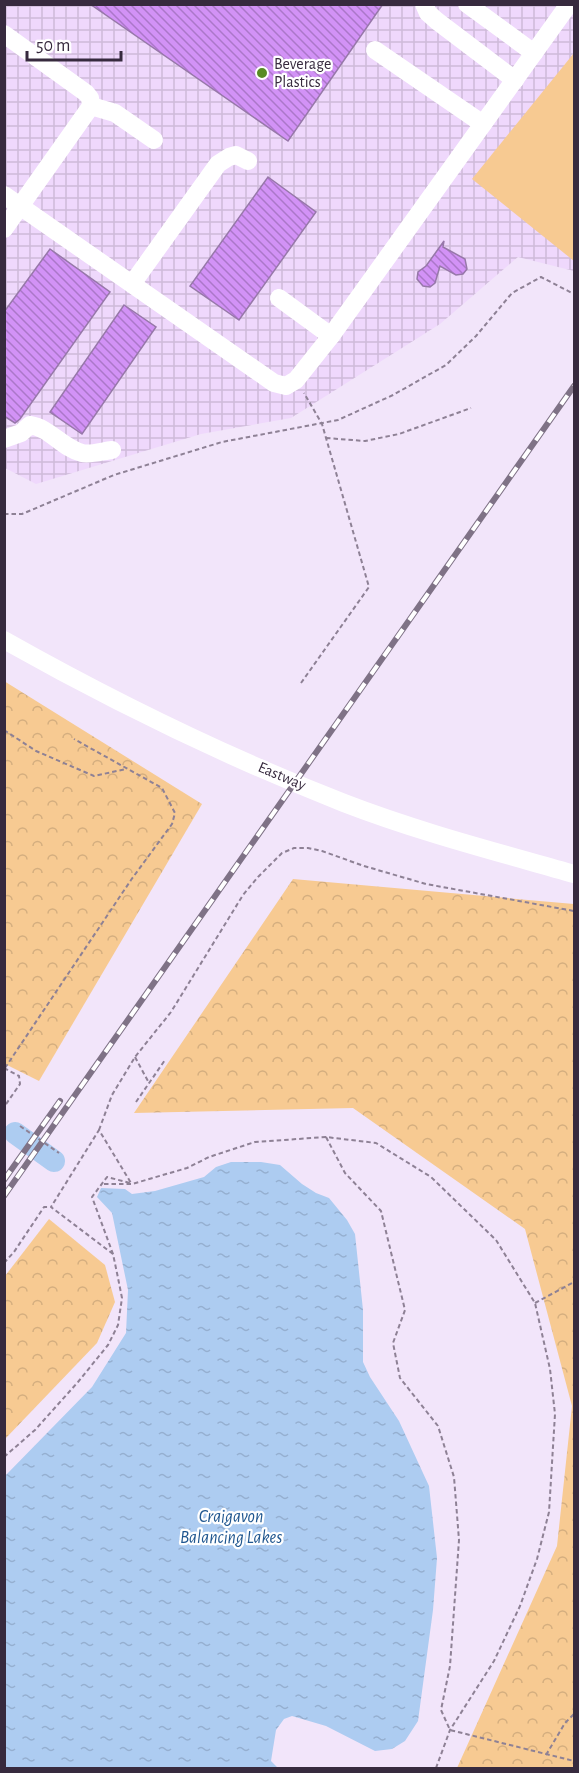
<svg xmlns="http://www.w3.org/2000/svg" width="579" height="1773" font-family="'Alegreya Sans',sans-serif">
<defs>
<pattern id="industrial-grid" width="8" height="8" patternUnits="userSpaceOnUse" patternTransform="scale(1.5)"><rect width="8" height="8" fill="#efd8fc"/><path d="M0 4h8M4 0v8" fill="none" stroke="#cebad9"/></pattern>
<pattern id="forest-crowns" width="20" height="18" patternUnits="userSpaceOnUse" patternTransform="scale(1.5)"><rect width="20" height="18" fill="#f7ca92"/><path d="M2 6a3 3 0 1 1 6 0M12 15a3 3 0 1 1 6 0" fill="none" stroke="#d4ae7f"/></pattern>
<pattern id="water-ripples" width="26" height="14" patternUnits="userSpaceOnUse" patternTransform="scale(1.5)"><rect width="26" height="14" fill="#adccf1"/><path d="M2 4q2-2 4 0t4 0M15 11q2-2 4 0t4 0" fill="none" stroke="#95afd0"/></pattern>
<pattern id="building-back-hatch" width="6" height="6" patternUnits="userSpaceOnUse" patternTransform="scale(1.5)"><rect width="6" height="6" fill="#d292f6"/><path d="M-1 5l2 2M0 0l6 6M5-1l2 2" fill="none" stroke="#ab77c9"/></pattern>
</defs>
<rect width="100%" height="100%" fill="#f2e5fa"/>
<polygon fill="url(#industrial-grid)" points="4,5 574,5 574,271 518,257 440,324 291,418 201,434 36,484 5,468"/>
<polygon fill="#f7ca92" points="574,53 574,261 472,179"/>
<g fill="url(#forest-crowns)">
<polygon points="4,681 202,804 39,1081 5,1064"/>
<polygon points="293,879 574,904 574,1768 457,1768 557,1546 572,1406 525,1229 353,1108 134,1113"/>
<polygon points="49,1219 105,1265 115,1302 97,1343 5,1439 5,1276"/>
</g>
<polygon fill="url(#water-ripples)" points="231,1162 261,1162 280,1165 302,1184 316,1193 329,1198 347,1220 355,1234 363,1310 363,1362 370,1377 399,1421 429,1486 437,1558 433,1610 418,1721 405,1741 392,1749 375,1751 326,1726 292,1716 284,1719 276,1730 271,1761 278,1768 5,1768 5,1476 92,1387 126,1333 128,1290 112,1213 97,1197 101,1188 125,1189 132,1194 155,1191 204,1177 216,1167"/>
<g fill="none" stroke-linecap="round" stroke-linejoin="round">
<polyline stroke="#adccf1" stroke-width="22" points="15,1133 54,1161"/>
</g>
<g fill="url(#building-back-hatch)" stroke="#9778a9" stroke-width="1.5">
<polygon points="90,4 383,4 288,141"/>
<polygon points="268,177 316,212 239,320 190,286"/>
<polygon points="444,241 443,247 465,259 467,269 463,274 456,275 440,266 435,283 430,287 423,286 417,279 418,272 426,266"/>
<polygon points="50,249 110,292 20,419 15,423 4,416 4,312"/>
<polygon points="124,305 156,327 82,434 50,412"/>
</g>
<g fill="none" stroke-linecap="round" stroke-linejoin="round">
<g stroke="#8e8195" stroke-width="2" stroke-dasharray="4.5 3" stroke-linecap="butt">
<polyline points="326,438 365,441 399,434 471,408"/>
<polyline points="4,514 22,514 114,475 222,442 338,420 393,395 446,365 476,336 512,293 541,277 574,294"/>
<polyline points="301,683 369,587 322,424 304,393"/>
<polyline points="4,730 36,751 94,776 126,769"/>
<polyline points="135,1057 149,1083"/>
<polyline points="4,1068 19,1076 20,1084 4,1107"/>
<polyline points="5,1068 131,880 172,824 175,813 162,788 74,739"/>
<polyline points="136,1102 165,1060"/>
<polyline points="20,1126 59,1153"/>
<polyline points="99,1130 112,1095 135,1057 171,1012 243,895 258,877 282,853 294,848 308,848 322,851 364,866 426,884 574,911"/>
<polyline points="326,1137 345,1173 381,1211 405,1310 393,1343 400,1378 438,1426 454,1477 459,1540 450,1666 441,1710 450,1730 574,1761"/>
<polyline points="104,1184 132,1184 187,1168 209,1157 255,1142 326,1137 376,1143 431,1177 496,1240 535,1303 550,1369 555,1414 549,1512 537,1559 520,1606 494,1661 450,1730 436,1768"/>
<polyline points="113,1254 51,1207 99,1130 131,1183"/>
<polyline points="4,1263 14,1252 44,1207 50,1207"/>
<polyline points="535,1303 574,1282"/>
<polyline points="4,1457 35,1430 78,1382 108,1345 118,1325 122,1298 117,1273 113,1254 92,1197 107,1177 130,1183"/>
<polyline points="546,1755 565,1723 574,1714"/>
</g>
<g stroke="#fff" stroke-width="18">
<polyline points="424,4 428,13 437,21 515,80"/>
<polyline points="467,4 534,53"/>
<polyline points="4,34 86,93 90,98 91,106 4,229"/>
<polyline points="375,50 483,124"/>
<polyline points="91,106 115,113 154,140"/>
<polyline points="4,195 274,383 286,386 296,380 331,336 569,4"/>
<polyline points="132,284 218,164 229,157 236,155 248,161"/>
<polyline points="279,298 331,336"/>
<path d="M4 439 21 433 30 425C50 428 62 448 82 453 90 455 103 451 112 450"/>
<path d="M4 640C114 702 227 757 344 803 419 832 497 852 574 874"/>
</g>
<defs>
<g id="rail">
<polyline points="4,1180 60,1101"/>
<polyline points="4,1196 574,386"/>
</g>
</defs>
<use href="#rail" stroke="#7f7286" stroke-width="6"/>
<use href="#rail" stroke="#fff" stroke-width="4" stroke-dasharray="11" stroke-linecap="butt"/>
</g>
<circle fill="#578b24" stroke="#fff" stroke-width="2" cx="262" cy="73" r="6"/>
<g text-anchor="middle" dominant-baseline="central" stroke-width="4.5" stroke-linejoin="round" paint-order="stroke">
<g font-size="16" fill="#372a3e" stroke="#fff" text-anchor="start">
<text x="274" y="64">Beverage<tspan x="274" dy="18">Plastics</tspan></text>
</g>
<g font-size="16" fill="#372a3e" stroke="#fff">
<text transform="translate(282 776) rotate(23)">Eastway</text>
</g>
<g font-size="18" font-style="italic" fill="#1f568f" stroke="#fff">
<text x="231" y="1517">Craigavon<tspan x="231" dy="21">Balancing Lakes</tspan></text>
</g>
</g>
<rect width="579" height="1773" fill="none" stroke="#372a3e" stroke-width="12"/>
<path d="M27 51v9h94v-9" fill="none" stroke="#372a3e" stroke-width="3"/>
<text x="36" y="51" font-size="18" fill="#372a3e" stroke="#ffffff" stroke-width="4.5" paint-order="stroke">50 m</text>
</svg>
